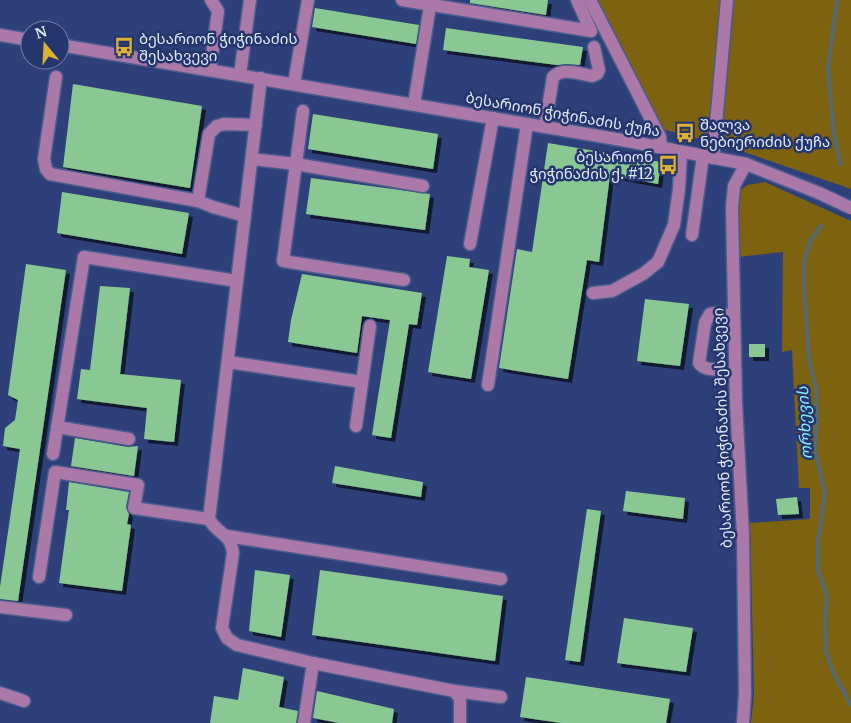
<svg xmlns="http://www.w3.org/2000/svg" width="851" height="723" font-family="Merriweather,'Noto Sans Georgian',serif">
<defs>
<filter id="shadow"><feDropShadow dx="4" dy="4" stdDeviation="0" flood-color="#0009"/></filter>
</defs>
<rect width="100%" height="100%" fill="#2e4079"/>
<g fill="#7d620f">
<polygon points="596,0 851,0 851,189 724,145 662,129"/>
<polygon points="765,182 851,221 851,723 751,723 754,694 750,523 810,519 810,488 799,488 792,350 782,352 783,252 738,257 739,192 747,185"/>
</g>
<g fill="none" stroke-linecap="round" stroke-linejoin="round">
<g stroke="#566870" stroke-width="4">
<polyline points="837,0 828,68 833,126 840,164"/>
<polyline points="821,226 810,241 804,262 804,287 809,361 816,388 817,416 815,451 825,493 818,541 818,570 827,596 825,622 826,651 834,674 851,705"/>
</g>
</g>
<g fill="#89c893" filter="url(#shadow)">
<polygon points="470,0 548,0 546,15 470,3"/>
<polygon points="315,8 419,25 416,44 312,27"/>
<polygon points="446,28 583,47 580,65 567,64 557,65 443,50"/>
<polygon points="73,84 202,106 190,188 63,167"/>
<polygon points="313,114 438,134 433,169 308,149"/>
<polygon points="548,143 661,162 658,184 610,175 599,262 587,260 568,379 499,368 517,249 532,252"/>
<polygon points="311,178 430,194 425,230 306,214"/>
<polygon points="62,192 189,213 182,254 57,233"/>
<polygon points="447,256 470,259 469,267 489,270 471,379 428,372"/>
<polygon points="26,264 66,270 18,601 0,599 0,587 20,449 3,446 5,428 15,420 18,400 8,395"/>
<polygon points="302,274 422,293 417,325 409,324 391,438 372,435 390,320 362,316 357,353 288,342 291,320"/>
<polygon points="100,286 130,288 120,374 181,380 174,442 144,439 147,408 77,399 81,369 90,370"/>
<polygon points="645,299 689,304 680,366 637,361"/>
<rect x="749" y="344" width="16" height="13"/>
<polygon points="75,438 128,447 138,446 134,476 71,466"/>
<polygon points="335,466 423,482 421,497 332,483"/>
<polygon points="69,482 129,492 126,507 129,514 127,524 131,525 122,591 59,583 69,510 66,510"/>
<polygon points="626,491 685,498 683,519 623,511"/>
<polygon points="797,497 799,514 778,515 776,499"/>
<polygon points="587,509 601,511 580,662 565,660"/>
<polygon points="255,570 290,575 281,637 249,631"/>
<polygon points="320,570 503,596 495,661 312,635"/>
<polygon points="624,618 693,628 686,672 617,663"/>
<polygon points="243,668 284,677 279,707 298,711 296,723 210,723 214,696 238,700"/>
<polygon points="526,677 670,699 666,723 561,723 520,717"/>
<polygon points="317,691 394,709 392,723 339,723 313,718"/>
</g>
<g fill="none" stroke-linecap="round" stroke-linejoin="round">
<defs>
<g id="minor">
<polyline points="402,0 591,31"/>
<polyline points="577,0 591,31"/>
<polyline points="590,0 660,137 661,148"/>
<polyline points="0,35 30,40"/>
<polyline points="60,45 622,140 746,164 819,193 851,208"/>
<polyline points="210,70 218,11 211,0"/>
<polyline points="240,75 250,0"/>
<polyline points="56,77 44,159 46,169 50,174 198,201 209,134 217,126 224,124 256,125"/>
<path d="M261 78 209 519C219 536 230 532 233 553L222 628 227 638 237 645 313 663 454 691 460 698V723"/>
<polyline points="294,84 308,0"/>
<polyline points="414,104 431,0"/>
<polyline points="303,111 283,261 404,280"/>
<path d="M545 127 553 77C563 67 580 74 592 76L597 74 599 70 594 47"/>
<polyline points="713,158 727,0"/>
<polyline points="252,159 296,164 423,186"/>
<polyline points="198,201 213,207 245,216"/>
<polyline points="692,235 703,156"/>
<polyline points="470,244 493,118"/>
<polyline points="593,293 612,291 643,274 658,262 674,225 679,189 681,152"/>
<polyline points="228,362 362,382"/>
<path d="M720 370C712 369 704 370 699 363L705 323 710 314 716 313 734 316"/>
<polyline points="488,385 527,124"/>
<polyline points="356,426 370,326"/>
<polyline points="57,427 129,439"/>
<polyline points="53,454 84,257 237,281"/>
<polyline points="227,536 501,579"/>
<polyline points="39,577 55,472 138,485 134,508 209,519"/>
<polyline points="0,607 66,615"/>
<polyline points="454,691 501,697"/>
<polyline points="0,693 24,701"/>
<polyline points="304,723 313,663"/>
<polyline points="743,723 745,694 743,535 736,403 732,208 734,186 746,164"/>
</g>
</defs>
<use href="#minor" stroke="#4a5b8e" stroke-width="15"/>
<use href="#minor" stroke="#ab79a8" stroke-width="12"/>
</g>
<defs>
<symbol id="bus-bare" viewBox="-9 -9 18 18"><path d="M-5-6H5V4H4V6H2V4H-2V6H-4V4H-5ZM-3.5-4V0h7V-4ZM-3.5 1.2v1.5H-2V1.2ZM2 1.2v1.5H3.5V1.2Z" fill="#ddb133" stroke="#25356d" stroke-width="2.5" paint-order="stroke"/></symbol>
</defs>
<g fill-rule="evenodd">
<use href="#bus-bare" x="110" y="33" width="28" height="28"/>
<use href="#bus-bare" x="671" y="119" width="28" height="28"/>
<use href="#bus-bare" x="654" y="151" width="28" height="28"/>
</g>
<g text-anchor="middle" dominant-baseline="central" stroke-width="5" stroke-linejoin="round" paint-order="stroke">
<g font-size="15" fill="#dfe8fc" stroke="#25356d" text-anchor="start">
<text x="139" y="38">ბესარიონ ჭიჭინაძის<tspan x="139" dy="17">შესახვევი</tspan></text>
<text x="700" y="124">შალვა<tspan x="700" dy="17">ნებიერიძის ქუჩა</tspan></text>
<text x="653" y="156" text-anchor="end">ბესარიონ<tspan x="653" dy="17">ჭიჭინაძის ქ. #12</tspan></text>
</g>
<g font-size="15" fill="#dfe8fc" stroke="#25356d">
<text transform="translate(563 114) rotate(10)">ბესარიონ ჭიჭინაძის ქუჩა</text>
<text transform="translate(722 428) rotate(-92)">ბესარიონ ჭიჭინაძის შესახვევი</text>
</g>
<g font-size="16" font-style="italic" fill="#81ebfb" stroke="#25356d">
<text transform="translate(804 423) rotate(-93)">ორხევის</text>
</g>
</g>
<g transform="translate(45 45) rotate(342)"><circle r="24" fill="#25356d" stroke="#6f7da6"/>
<path d="M0-4L9 19L0 12L-9 19Z" fill="#ddb133"/>
<text y="-8" font-size="14" font-weight="bold" text-anchor="middle" fill="#dfe8fc">N</text>
</g>
</svg>
